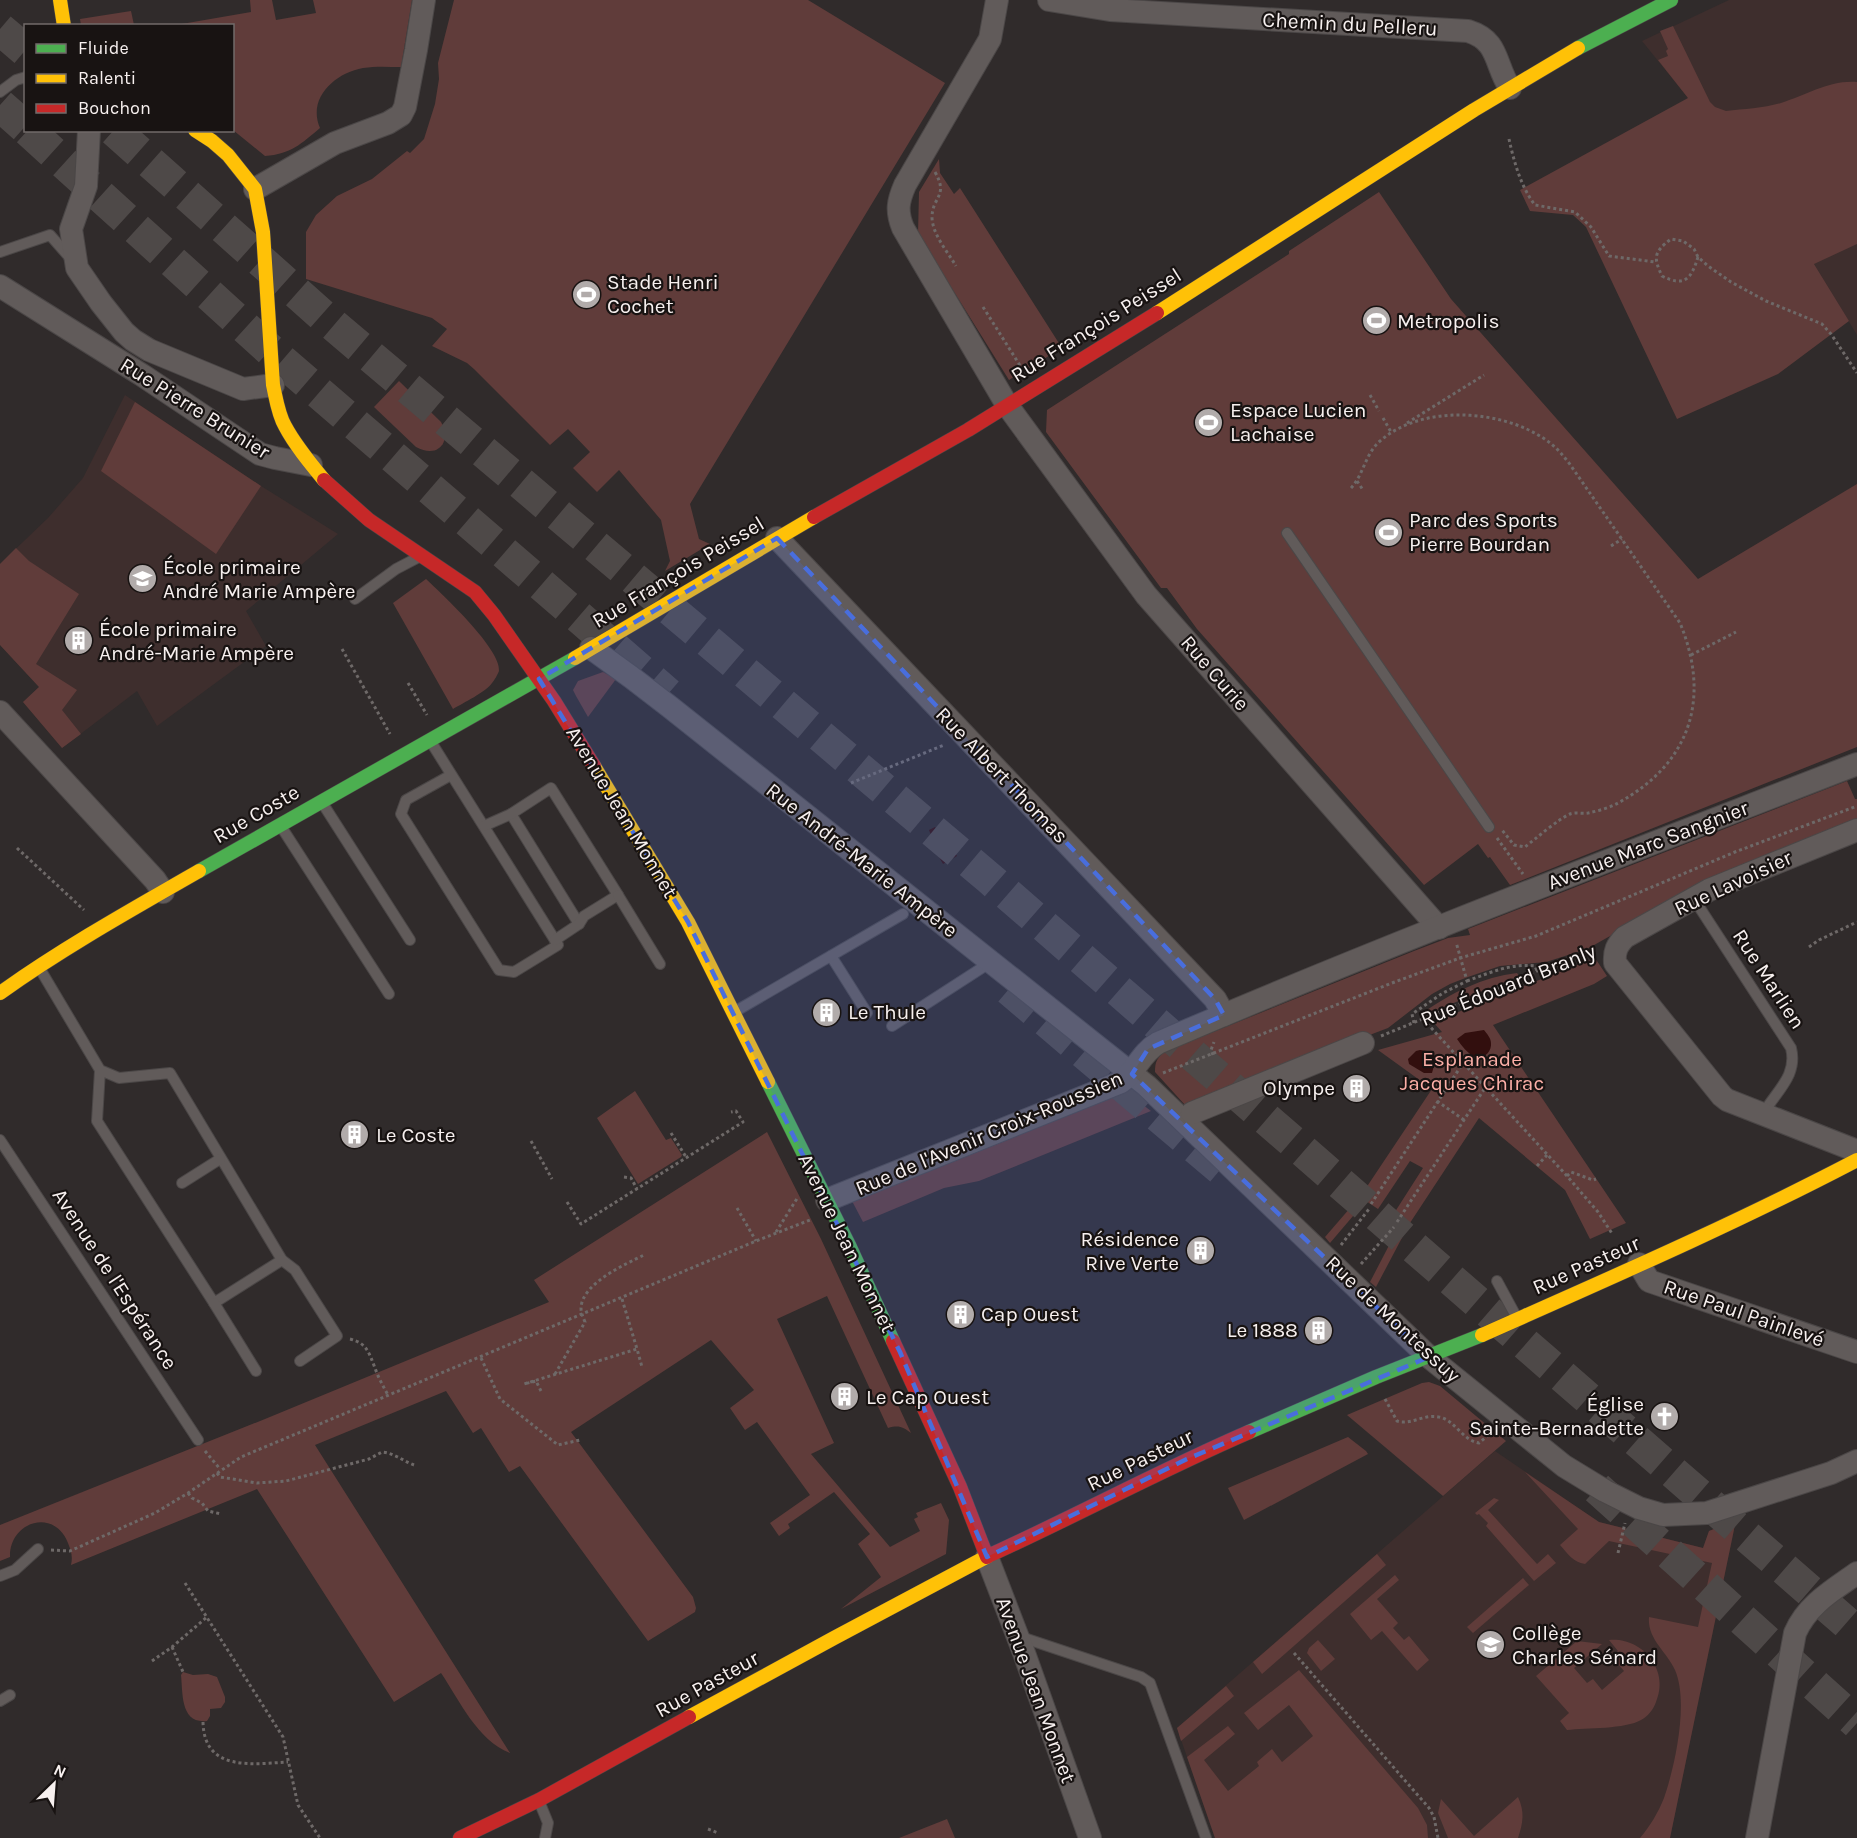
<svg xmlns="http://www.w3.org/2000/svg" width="1857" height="1838" font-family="Karla,sans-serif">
<rect width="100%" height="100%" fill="#302b2b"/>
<g fill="#3e2e2d">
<polygon points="1729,0 1857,0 1857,335 1814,264 1688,98 1642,41"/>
<polygon points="125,395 261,486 338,534 246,611 266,646 157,726 137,691 62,748 23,702 39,687 0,645 0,564 48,518 83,478"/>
<polygon points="1495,1451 1599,1522 1703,1548 1709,1531 1736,1520 1670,1838 1215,1838 1177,1728"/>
</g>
<g fill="#603c3a">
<path d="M250 0H272L276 20 316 13 313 0H412L401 67C389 67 376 66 363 68 335 73 307 98 320 128 301 144 291 154 265 156L233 130 232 26H170L251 12Z"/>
<polygon points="454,0 808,0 945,83 690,504 699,539 710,544 665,571 670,561 661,520 619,470 597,492 573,468 590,452 568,429 550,445 474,369 467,363 432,346 447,329 432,318 306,279 306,232 316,215 337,196 372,179 407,151 410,153 424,139 435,104 439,79 438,63"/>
<polygon points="131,11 134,25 81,25 80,19"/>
<path d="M1673 26 1710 102 1715 107 1726 111C1744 109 1764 108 1781 103 1807 95 1829 80 1857 82V244L1814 264 1849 321 1778 374 1677 419 1586 227 1573 215 1530 211 1520 190 1688 98 1658 60 1668 56 1666 51 1668 49 1660 31Z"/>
<polygon points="939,159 940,173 954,194 960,188 1062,348 1009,380 918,234 919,192"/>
<polygon points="1379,192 1451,299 1698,579 1857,484 1857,747 1510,885 1490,857 1488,858 1478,844 1424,885 1197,629 1167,588 1161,588 1046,432 1047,410 1289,254 1289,251"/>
<path d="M399 381 441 422C452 442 438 459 416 447L374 407Z"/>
<polygon points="135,402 261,486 216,554 101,471"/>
<polygon points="16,548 29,561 79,594 36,664 77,690 62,710 81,734 62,748 23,702 39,687 0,645 0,564"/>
<path d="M426 579C442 594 502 650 499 671 498 674 494 681 492 683 486 692 463 703 453 709L393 603Z"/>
<polygon points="603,672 616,679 588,717 576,696 573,690 578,681"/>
<path d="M1847 781 1855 799H1857V822L1667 904 1587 949 1546 962 1500 966 1468 977 1450 984 1432 994 1388 1028 1185 1105 1155 1072C1155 1062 1157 1057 1166 1051L1414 951 1448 938 1470 935 1468 929Z"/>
<polygon points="1595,958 1607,976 1594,984 1493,1025 1626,1223 1590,1239 1565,1190 1479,1118 1406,1229 1391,1218 1423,1168 1410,1161 1378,1209 1360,1197 1432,1089 1378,1050 1442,1032 1433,1022"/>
<path d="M1517 973 1519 976 1427 1014 1424 1012C1451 993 1483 977 1517 973Z"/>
<polygon points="635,1091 666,1140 671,1138 682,1155 681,1157 638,1184 597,1118"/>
<polygon points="1126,1092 1151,1111 979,1181 944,1188 863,1222 852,1201"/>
<path d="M767 1132 821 1239 911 1433C903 1427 899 1425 888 1428L827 1296 777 1319 834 1443 811 1454 890 1547 920 1531 914 1519 918 1517 916 1513 941 1503 949 1520 946 1554 841 1609 881 1577 858 1544 870 1534 834 1492 788 1524 790 1528 779 1536 770 1523 810 1495 757 1422 745 1430 730 1408 754 1390 711 1340 571 1432 693 1597 696 1608 695 1612 648 1641 520 1466 509 1472 481 1428 473 1433 446 1391 315 1445 510 1753C477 1740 460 1701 441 1673L394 1702 257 1489 71 1565C73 1556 71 1551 68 1543 54 1507 9 1522 10 1557L0 1561V1525L265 1419 549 1302 534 1280Z"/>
<polygon points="1357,1200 1362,1204 1359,1209 1330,1243 1325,1237"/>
<polygon points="1397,1230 1404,1234 1376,1287 1370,1282"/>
<polygon points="1429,1382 1440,1386 1506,1441 1443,1496 1347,1415 1422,1383"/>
<polygon points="1348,1437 1366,1451 1368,1454 1244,1520 1228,1488"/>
<path d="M1525 1472 1599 1522 1703 1548 1709 1531 1736 1520 1670 1838H1640C1650 1826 1658 1813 1664 1798 1675 1766 1689 1702 1675 1670 1667 1652 1647 1639 1649 1617L1698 1627 1712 1563 1609 1541 1585 1564C1573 1562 1568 1554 1560 1545L1578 1529Z"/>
<polygon points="1494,1498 1499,1500 1488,1510 1537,1564 1548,1554 1556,1563 1534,1581 1486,1526 1488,1523 1479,1514 1477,1515 1475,1513"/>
<polygon points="1377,1554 1386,1565 1262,1674 1253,1662"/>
<polygon points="1395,1575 1399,1580 1377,1599 1398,1623 1393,1628 1404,1640 1409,1636 1429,1660 1417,1671 1382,1631 1371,1640 1350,1614"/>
<polygon points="1523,1578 1529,1585 1473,1633 1467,1627"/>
<polygon points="1318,1640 1335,1659 1321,1671 1307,1653 1309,1648"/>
<path d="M1609 1640C1643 1637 1670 1671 1656 1702 1653 1710 1648 1716 1641 1720 1626 1729 1586 1728 1567 1730L1560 1721 1569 1713 1536 1676 1577 1641 1602 1644 1574 1668 1587 1683 1593 1679 1602 1690 1624 1671 1612 1657 1618 1651Z"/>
<polygon points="1299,1670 1418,1808 1427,1825 1428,1838 1215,1838 1187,1757 1228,1726 1235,1734 1204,1760 1228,1791 1259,1766 1257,1762 1272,1749 1282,1762 1313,1736 1289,1705 1258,1730 1244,1713"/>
<path d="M183 1672 193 1675 208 1674 217 1677 225 1697V1702L221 1708 210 1709V1716L207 1721C180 1724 183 1693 181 1675Z"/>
<polygon points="1226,1686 1234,1696 1181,1741 1177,1728"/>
<path d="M1518 1797C1525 1812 1523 1823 1518 1838H1448L1438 1813 1441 1799 1474 1836Z"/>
<polygon points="947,1819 955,1838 899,1838"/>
</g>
<g fill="#320f0e">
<polygon points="935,827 938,831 941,829 957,856 943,864 928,837 931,835 929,830"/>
<path d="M1484 1030C1487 1034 1491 1038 1491 1043 1492 1052 1483 1060 1475 1057 1468 1054 1461 1045 1457 1039L1465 1033Z"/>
<polygon points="1420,1050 1427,1051 1434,1056 1435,1062 1432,1073 1424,1073 1409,1064 1408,1059 1416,1051"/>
</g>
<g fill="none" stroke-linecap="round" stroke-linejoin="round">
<g stroke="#4e4948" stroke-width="33" stroke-dasharray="33 16" stroke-linecap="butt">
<polyline points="0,29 26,51"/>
<polyline points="0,105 26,128"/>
<polyline points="28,130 281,360 668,694"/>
<polyline points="114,130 324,317 989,878 1857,1632"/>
<polyline points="1009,989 1221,1169"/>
<polyline points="1597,1488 1857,1723"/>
</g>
<defs>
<g id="lane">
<polyline points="0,92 16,80 26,77"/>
<polyline points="0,252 50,235 72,260"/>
<polyline points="1287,533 1489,827"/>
<polyline points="355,599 396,569 417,558"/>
<polyline points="431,742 558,945 514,972 499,970 401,814 406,800 451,775"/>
<polyline points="323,804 410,940"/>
<polyline points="511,814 579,924"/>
<polyline points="484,826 511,814 551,788 618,895 584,916 579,924 555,940"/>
<polyline points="282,828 389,994"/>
<polyline points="618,895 660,964"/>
<path d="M1694 899 1791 1048C1798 1076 1776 1091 1763 1114"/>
<polyline points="831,956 867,1013"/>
<polyline points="40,969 100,1070 119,1078 170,1073 282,1260 214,1303 97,1121 100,1070"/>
<polyline points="736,1011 903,914"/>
<polyline points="892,1026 991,962"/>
<polyline points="0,1140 198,1440"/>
<polyline points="182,1183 220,1159"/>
<polyline points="282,1260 295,1270 337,1336 300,1361"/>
<polyline points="1497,1281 1517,1318"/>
<polyline points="214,1303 256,1371"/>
<polyline points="0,1576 15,1570 38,1549"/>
<polyline points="1018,1636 1141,1677 1150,1683 1206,1838"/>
<polyline points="0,1701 10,1695"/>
<polyline points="539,1801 548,1823 545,1838"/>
</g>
<g id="street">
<path d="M997 0 990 39 905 185C898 201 896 211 903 228L1007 405 1146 595 1439 928"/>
<path d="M1049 0 1110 10 1468 31C1500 41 1494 64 1510 88"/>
<polyline points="89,130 86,186 71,229 77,268 101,303 124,332 133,340 149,350 243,389 273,385"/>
<polyline points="255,189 335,143 388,123 401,115 405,107 416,50 424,0"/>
<polyline points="0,286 142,375 260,454 275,458 311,465"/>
<polyline points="777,538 1215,999 1224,1015"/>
<polyline points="591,648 631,677 670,707 1147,1086 1429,1357 1564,1466 1605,1491 1639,1508 1663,1515 1707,1513 1831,1473 1857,1461"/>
<polyline points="0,712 155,880 163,892"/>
<path d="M1857 830 1709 890 1625 937C1617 945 1614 951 1615 963L1722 1096 1727 1100 1857 1151"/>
<polyline points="1192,1113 1363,1043"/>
<path d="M827 1200 1121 1082C1136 1071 1141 1053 1158 1043 1388 944 1623 855 1857 764"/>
<polyline points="1639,1264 1649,1281 1857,1352"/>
<polyline points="987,1557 1024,1653 1090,1838"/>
<path d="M1757 1838 1795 1633C1807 1605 1833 1590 1857 1573"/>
</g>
<g id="fast">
<polyline points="1578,48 1671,0"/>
<polyline points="199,871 575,658"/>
<polyline points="768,1082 849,1245 893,1341"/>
<polyline points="1249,1432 1376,1377 1482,1335"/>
</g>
<g id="slow">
<polyline points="60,0 64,26"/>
<path d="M195 130 212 141 228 155 255 189 263 232 273 385C276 398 278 414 285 426 295 445 310 463 324 480"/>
<polyline points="1157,313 1474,110 1578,48"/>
<polyline points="575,658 814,517"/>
<polyline points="594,766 688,922 768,1082"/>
<path d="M0 993C63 948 131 910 199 871"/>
<path d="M1482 1335C1608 1279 1735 1224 1857 1160"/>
<polyline points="689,1717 834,1638 988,1556"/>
</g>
<g id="jam">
<polyline points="324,480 369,520 475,592 494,615 554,701 594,766"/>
<polyline points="814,517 968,430 1157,313"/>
<polyline points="893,1341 960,1487 987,1557"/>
<path d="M988 1556C1076 1516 1161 1470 1249 1432"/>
<polyline points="460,1838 539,1800 689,1717"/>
</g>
</defs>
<use href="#lane" stroke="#4b4747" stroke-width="12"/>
<use href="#street" stroke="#4b4747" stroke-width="24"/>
<use href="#fast" stroke="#4b4747" stroke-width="15"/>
<use href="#slow" stroke="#4b4747" stroke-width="15"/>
<use href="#jam" stroke="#4b4747" stroke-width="15"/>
<g stroke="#6e6968" stroke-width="3" stroke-dasharray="3 3" stroke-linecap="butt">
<path d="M1509 139C1514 162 1521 187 1535 205L1575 212 1591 227 1609 256 1655 262"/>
<path d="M935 172C949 197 932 196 932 218 933 235 947 251 956 266"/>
<path d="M1698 257C1691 280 1684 287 1662 276 1653 257 1654 252 1671 239L1683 241 1694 249 1698 257 1708 266 1731 282 1766 301 1822 324 1831 334 1857 373"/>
<polyline points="983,307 1021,367"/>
<polyline points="1370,395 1379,411"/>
<polyline points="1383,418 1391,432"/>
<polyline points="1407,423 1484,375"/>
<polyline points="1357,481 1363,490"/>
<path d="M1351 488C1364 474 1365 454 1380 441 1422 404 1502 409 1546 440 1555 446 1562 454 1569 463L1680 623C1711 698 1691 763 1618 803 1609 808 1598 811 1588 813 1582 814 1575 812 1570 814 1560 818 1535 839 1525 847L1514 845 1502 830"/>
<polyline points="1611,546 1622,539"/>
<polyline points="342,649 390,734"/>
<polyline points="1691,655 1736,632"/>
<polyline points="408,683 427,715"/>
<polyline points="851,783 944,745"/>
<polyline points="1497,838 1523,874"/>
<polyline points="17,848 84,910"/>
<polyline points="1809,947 1819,940 1857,922"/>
<path d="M1467 981C1489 973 1511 963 1535 966L1537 971"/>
<polyline points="1423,1019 1567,1176 1598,1212 1613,1235"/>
<polyline points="1414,1023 1412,1014 1443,993 1467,981 1456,942"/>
<polyline points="1381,1036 1530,975 1537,971 1595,950"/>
<polyline points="1213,1055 1211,1050 1214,1042"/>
<polyline points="1163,1073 1392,983 1460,958 1536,936 1735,852 1857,806"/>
<polyline points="1437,1101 1464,1120"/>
<polyline points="671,1133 686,1157"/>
<polyline points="531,1141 552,1179"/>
<polyline points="1537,1166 1547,1155"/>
<polyline points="1567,1176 1571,1172 1593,1180 1596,1179"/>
<polyline points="624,1177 631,1178 637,1189"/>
<polyline points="567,1202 581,1224 743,1122 736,1111 731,1112"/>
<polyline points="1371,1204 1463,1063"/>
<polyline points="737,1208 756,1241"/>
<polyline points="1397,1222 1485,1088"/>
<polyline points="776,1232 798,1197"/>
<polyline points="1341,1245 1369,1209"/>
<polyline points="1361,1264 1394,1227"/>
<polyline points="622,1299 637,1349"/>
<path d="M350 1339C367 1343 369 1353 375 1368 378 1377 383 1386 388 1395"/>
<polyline points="481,1358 500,1399 558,1445 580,1440"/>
<path d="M555 1374 585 1322C583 1317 581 1313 581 1308 582 1283 626 1264 644 1255"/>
<polyline points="541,1391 536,1381 524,1384 637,1349 642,1367"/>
<path d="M1385 1399 1397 1421 1401 1422C1414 1423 1426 1414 1439 1417 1455 1420 1462 1440 1479 1443L1492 1432"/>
<polyline points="205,1451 220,1469"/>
<path d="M217 1473 220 1477 257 1483 286 1481 369 1459 382 1452C394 1453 403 1461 414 1465"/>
<polyline points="188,1493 192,1498 202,1503 208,1511 221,1514"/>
<polyline points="51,1550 70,1551 155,1513 188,1493 241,1457 756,1241 810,1220"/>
<polyline points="1618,1553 1625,1523"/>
<polyline points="185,1583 283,1737 298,1805 320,1838"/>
<polyline points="172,1647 183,1672"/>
<polyline points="1294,1653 1429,1808 1434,1817 1438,1838"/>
<polyline points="152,1661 172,1647 207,1617"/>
<path d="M203 1722C204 1772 252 1764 288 1762"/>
<polyline points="708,1829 718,1833"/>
</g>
<use href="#lane" stroke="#615b5a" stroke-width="10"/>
<use href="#street" stroke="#615b5a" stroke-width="22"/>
<use href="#fast" stroke="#4caf50" stroke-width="14"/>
<use href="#slow" stroke="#ffc107" stroke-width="14"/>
<use href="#jam" stroke="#c62828" stroke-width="14"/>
</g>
<path fill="#496edd" fill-opacity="0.2" stroke="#496edd" stroke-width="4.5" stroke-dasharray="12 8" stroke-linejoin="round" d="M777 538 1215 999 1224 1015 1148 1049 1132 1074 1429 1357 1187 1459 987 1557 900 1352 688 922 539 679Z"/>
<defs>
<symbol id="stadium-disc" viewBox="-11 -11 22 22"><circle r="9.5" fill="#b1abaa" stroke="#181312"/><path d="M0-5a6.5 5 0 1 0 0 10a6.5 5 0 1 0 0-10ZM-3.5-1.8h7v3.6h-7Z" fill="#fff"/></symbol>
<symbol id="school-disc" viewBox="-11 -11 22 22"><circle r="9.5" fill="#b1abaa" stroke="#181312"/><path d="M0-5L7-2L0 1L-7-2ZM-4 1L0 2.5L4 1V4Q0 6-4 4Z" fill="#fff"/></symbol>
<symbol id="building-disc" viewBox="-11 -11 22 22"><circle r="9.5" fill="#b1abaa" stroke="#181312"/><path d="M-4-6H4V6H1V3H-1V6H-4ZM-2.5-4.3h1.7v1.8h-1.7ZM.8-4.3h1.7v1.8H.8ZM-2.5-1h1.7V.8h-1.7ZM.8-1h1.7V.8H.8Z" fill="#fff"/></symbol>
<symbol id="church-disc" viewBox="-11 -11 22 22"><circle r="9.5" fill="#b1abaa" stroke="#181312"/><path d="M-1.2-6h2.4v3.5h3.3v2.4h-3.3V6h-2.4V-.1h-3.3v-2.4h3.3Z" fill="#fff"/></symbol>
</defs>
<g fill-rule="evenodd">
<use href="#stadium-disc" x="570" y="278" width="33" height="33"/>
<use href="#stadium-disc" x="1360" y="304" width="33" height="33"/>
<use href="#stadium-disc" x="1192" y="406" width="33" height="33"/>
<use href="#stadium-disc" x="1372" y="516" width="33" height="33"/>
<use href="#school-disc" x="126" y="562" width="33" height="33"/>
<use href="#building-disc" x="62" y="624" width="33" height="33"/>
<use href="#building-disc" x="810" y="996" width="33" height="33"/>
<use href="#building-disc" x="1340" y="1072" width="33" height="33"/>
<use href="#building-disc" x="338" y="1118" width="33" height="33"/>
<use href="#building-disc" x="1184" y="1234" width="33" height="33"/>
<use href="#building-disc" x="944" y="1298" width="33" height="33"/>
<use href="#building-disc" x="1302" y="1314" width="33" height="33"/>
<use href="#building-disc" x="828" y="1380" width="33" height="33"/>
<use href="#church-disc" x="1648" y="1400" width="33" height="33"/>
<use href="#school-disc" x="1474" y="1628" width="33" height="33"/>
</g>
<g text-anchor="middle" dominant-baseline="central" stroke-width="4.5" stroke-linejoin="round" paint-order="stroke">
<g font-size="21" fill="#f7f0ef" stroke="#181312">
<text transform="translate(1350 24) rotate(3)">Chemin du Pelleru</text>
<text transform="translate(1096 325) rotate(-32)">Rue François Peissel</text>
<text transform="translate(195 408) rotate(32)">Rue Pierre Brunier</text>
<text transform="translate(678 572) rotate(-31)">Rue François Peissel</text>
<text transform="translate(1215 673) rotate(49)">Rue Curie</text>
<text transform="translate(1002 775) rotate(46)">Rue Albert Thomas</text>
<text transform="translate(622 812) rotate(59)">Avenue Jean Monnet</text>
<text transform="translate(256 814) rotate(-30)">Rue Coste</text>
<text transform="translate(1648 845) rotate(-21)">Avenue Marc Sangnier</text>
<text transform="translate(862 860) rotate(38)">Rue André-Marie Ampère</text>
<text transform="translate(1733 883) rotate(-25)">Rue Lavoisier</text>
<text transform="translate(1769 979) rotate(57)">Rue Marlien</text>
<text transform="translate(1508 985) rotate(-22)">Rue Édouard Branly</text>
<text transform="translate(989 1133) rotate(-23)">Rue de l'Avenir Croix-Roussien</text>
<text transform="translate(847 1243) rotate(64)">Avenue Jean Monnet</text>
<text transform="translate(1586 1265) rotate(-24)">Rue Pasteur</text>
<text transform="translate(115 1279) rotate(57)">Avenue de l'Espérance</text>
<text transform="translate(1744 1313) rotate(19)">Rue Paul Painlevé</text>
<text transform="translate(1393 1319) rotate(43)">Rue de Montessuy</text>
<text transform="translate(1140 1460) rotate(-26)">Rue Pasteur</text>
<text transform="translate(707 1684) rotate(-29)">Rue Pasteur</text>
<text transform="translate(1036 1690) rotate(70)">Avenue Jean Monnet</text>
</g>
<g font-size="21" fill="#f7f0ef" stroke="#181312" text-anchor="start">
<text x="607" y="282">Stade Henri<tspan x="607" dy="24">Cochet</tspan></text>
<text x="1397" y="321">Metropolis</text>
<text x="1230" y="410">Espace Lucien<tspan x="1230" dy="24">Lachaise</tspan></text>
<text x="1409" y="520">Parc des Sports<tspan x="1409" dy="24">Pierre Bourdan</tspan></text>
<text x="163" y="567">École primaire<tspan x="163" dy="24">André Marie Ampère</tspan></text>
<text x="99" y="629">École primaire<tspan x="99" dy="24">André-Marie Ampère</tspan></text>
<text x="848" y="1012">Le Thule</text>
<text x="1335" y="1088" text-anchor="end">Olympe</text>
<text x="376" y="1135">Le Coste</text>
<text x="1179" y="1239" text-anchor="end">Résidence<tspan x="1179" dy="24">Rive Verte</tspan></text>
<text x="981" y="1314">Cap Ouest</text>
<text x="1298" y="1330" text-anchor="end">Le 1888</text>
<text x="866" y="1397">Le Cap Ouest</text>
<text x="1644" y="1404" text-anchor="end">Église<tspan x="1644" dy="24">Sainte-Bernadette</tspan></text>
<text x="1512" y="1633">Collège<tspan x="1512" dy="24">Charles Sénard</tspan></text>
</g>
<g font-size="21" fill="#fcafa7" stroke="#181312">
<text x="1472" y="1059">Esplanade<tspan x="1472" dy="24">Jacques Chirac</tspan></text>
</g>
</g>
<rect x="24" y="24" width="210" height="108" fill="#181312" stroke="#716b6a" stroke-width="1.5"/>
<rect x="36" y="44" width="30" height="9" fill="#4caf50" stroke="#716b6a" stroke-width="1.5"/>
<text x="78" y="54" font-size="18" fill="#f7f0ef">Fluide</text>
<rect x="36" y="74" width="30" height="9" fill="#ffc107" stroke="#716b6a" stroke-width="1.5"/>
<text x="78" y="84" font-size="18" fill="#f7f0ef">Ralenti</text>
<rect x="36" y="104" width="30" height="9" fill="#c62828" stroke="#716b6a" stroke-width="1.5"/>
<text x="78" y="114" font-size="18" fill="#f7f0ef">Bouchon</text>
<g transform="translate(54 1784) rotate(25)" stroke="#181312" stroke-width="4.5" paint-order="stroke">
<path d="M0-4.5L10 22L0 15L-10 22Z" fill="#f7f0ef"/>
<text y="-9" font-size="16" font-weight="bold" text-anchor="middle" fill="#f7f0ef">N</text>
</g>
</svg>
